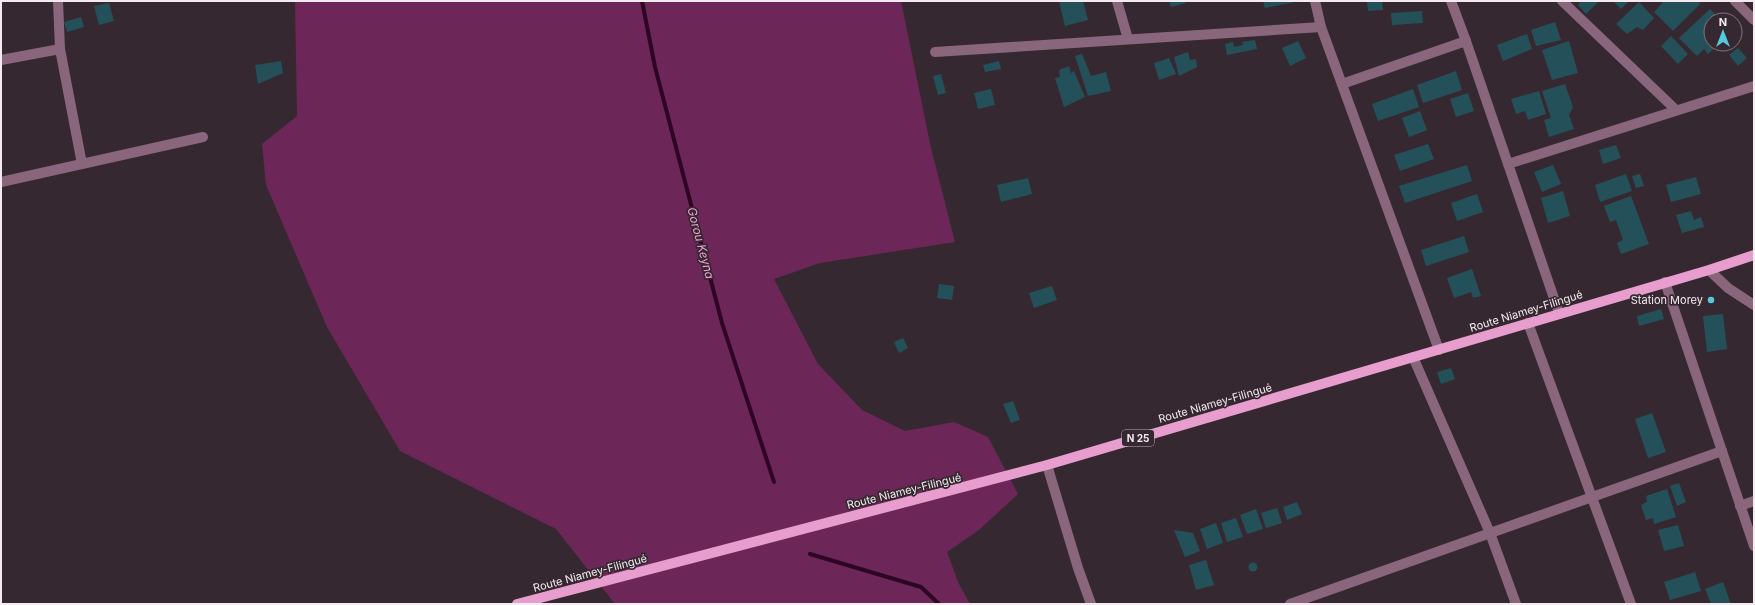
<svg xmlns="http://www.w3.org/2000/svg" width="1755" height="605" font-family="Inter,sans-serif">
<rect width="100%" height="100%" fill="#362831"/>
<polygon fill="#6c2758" points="295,1 901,1 931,148 955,242 820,263 774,279 818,364 862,410 905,431 954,422 988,437 1018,494 979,530 947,552 958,582 970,604 615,604 556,529 400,451 327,327 266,185 262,144 297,116"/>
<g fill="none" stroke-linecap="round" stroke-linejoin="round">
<g stroke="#2e0623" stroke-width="4">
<polyline points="642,1 655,67 722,323 774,482"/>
<polyline points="810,554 921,587 939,604"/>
</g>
</g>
<g fill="#245159">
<polygon points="1059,1 1083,1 1088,20 1065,26"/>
<polygon points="1169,1 1185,1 1186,3 1171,7"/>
<polygon points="1263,1 1295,1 1295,2 1265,8"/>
<polygon points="1367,1 1382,1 1383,10 1368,11"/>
<polygon points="1581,1 1599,1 1586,14 1578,5"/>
<polygon points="1613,1 1629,1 1621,9"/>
<polygon points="1664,1 1699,1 1700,4 1673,31 1654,12"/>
<polygon points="1639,2 1654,18 1643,30 1637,27 1627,34 1616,24"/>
<polygon points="109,3 114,21 99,25 94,6"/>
<polygon points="1710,9 1721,20 1711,20 1711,44 1719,44 1708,54 1704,49 1697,56 1679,38"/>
<polygon points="1422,11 1423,23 1392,25 1391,13"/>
<polygon points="81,17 84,27 67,32 64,22"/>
<polygon points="1555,22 1561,40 1536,46 1531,30"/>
<polygon points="1527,34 1532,49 1503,61 1497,45"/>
<polygon points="1671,36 1688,54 1678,64 1661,46"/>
<polygon points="1255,40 1257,49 1227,55 1225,44 1233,42 1234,47 1243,45 1242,42"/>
<polygon points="1298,41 1306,58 1290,66 1282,48"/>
<polygon points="1569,41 1578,73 1552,80 1542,50"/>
<polygon points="1738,48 1747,58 1738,66 1729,55"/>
<polygon points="1188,52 1190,60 1196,59 1197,67 1179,76 1174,57"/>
<polygon points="1082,54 1091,76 1106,72 1111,91 1088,96 1075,56"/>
<polygon points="1169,58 1176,74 1159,80 1154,63"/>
<polygon points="281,61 283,73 258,84 255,65"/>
<polygon points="999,61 1001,69 985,72 983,65"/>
<polygon points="1069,66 1071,73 1074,71 1085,97 1064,107 1055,78 1060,77 1059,70"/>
<polygon points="1456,71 1462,90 1423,103 1417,85"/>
<polygon points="941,74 946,93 938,95 933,76"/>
<polygon points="1565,84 1573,107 1569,115 1574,129 1549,137 1544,120 1551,118 1542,91"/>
<polygon points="991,89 995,105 978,109 974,93"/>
<polygon points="1413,89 1419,107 1378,121 1372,104"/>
<polygon points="1539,91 1546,114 1528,120 1525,111 1516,114 1511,99"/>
<polygon points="1468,93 1474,111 1456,117 1450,99"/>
<polygon points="1420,111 1427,130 1409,137 1402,118"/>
<polygon points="1428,144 1434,159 1400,171 1394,155"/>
<polygon points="1616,145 1621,158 1603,164 1599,150"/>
<polygon points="1467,165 1472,181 1405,203 1399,186"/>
<polygon points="1553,165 1561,184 1542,192 1534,172"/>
<polygon points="1626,174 1632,191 1600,202 1595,185"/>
<polygon points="1640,174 1644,186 1636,188 1632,176"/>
<polygon points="1696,177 1701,194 1671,202 1666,185"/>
<polygon points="1028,178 1032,194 1001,202 997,185"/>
<polygon points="1563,191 1570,216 1548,223 1541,198"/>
<polygon points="1477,194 1483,212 1457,221 1451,203"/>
<polygon points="1631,196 1649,244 1621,254 1617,243 1623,240 1616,220 1610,222 1604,206"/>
<polygon points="1691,211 1694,220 1701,217 1704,227 1682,233 1676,215"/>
<polygon points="1464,236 1469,252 1426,266 1421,250"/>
<polygon points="1472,269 1481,296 1473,298 1471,292 1454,298 1447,278"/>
<polygon points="939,284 954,286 952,300 937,298"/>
<polygon points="1052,286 1057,300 1034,308 1029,293"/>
<polygon points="1661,309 1664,319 1639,326 1637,316"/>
<polygon points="1723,314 1727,349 1707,352 1703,316"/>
<polygon points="903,338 908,348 899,353 894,342"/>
<polygon points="1451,368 1455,379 1441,384 1437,372"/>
<polygon points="1013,401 1020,420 1011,423 1003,404"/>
<polygon points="1652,413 1666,452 1648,458 1635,419"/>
<polygon points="1679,483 1686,502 1677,506 1670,486"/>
<polygon points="1667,489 1676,517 1654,524 1653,518 1646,520 1641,505 1647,502 1646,496"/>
<polygon points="1297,502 1302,514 1287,520 1283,507"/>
<polygon points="1277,508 1282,523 1266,528 1261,513"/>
<polygon points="1256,509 1263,529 1247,534 1240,515"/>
<polygon points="1236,518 1243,537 1227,542 1221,523"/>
<polygon points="1216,523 1223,543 1207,549 1200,529"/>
<polygon points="1678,525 1684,546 1664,551 1658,530"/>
<polygon points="1174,530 1193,533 1200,551 1185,557"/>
<polygon points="1206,560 1214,585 1196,590 1189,565"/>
<circle cx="1253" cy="567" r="4.5"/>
<polygon points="1695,572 1701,591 1670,600 1664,582"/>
<polygon points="1723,582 1731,604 1711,604 1705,589"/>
</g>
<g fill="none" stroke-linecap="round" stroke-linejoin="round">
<g stroke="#8a667d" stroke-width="10">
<polyline points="58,1 60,49 82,164"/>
<polyline points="1117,1 1128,39"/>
<polyline points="1315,1 1321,27 1439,350"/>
<polyline points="1451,1 1466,41 1559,313"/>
<polyline points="1562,1 1676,110"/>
<polyline points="1735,1 1754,20"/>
<polyline points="935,52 1321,27"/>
<polyline points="1,60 60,49"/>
<polyline points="1342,84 1466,41"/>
<polyline points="1508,164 1754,86"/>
<polyline points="1,182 203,137"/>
<polyline points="1709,270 1728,288 1754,305"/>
<polyline points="1665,282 1754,546"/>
<polyline points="1528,323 1631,604"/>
<polyline points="1413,357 1490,533 1516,604"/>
<polyline points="1047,465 1078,568 1091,604"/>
<polyline points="1740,506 1754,501"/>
<polyline points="1290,604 1722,451"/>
</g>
<polyline stroke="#e79dcd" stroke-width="10" points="517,604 1047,465 1709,270 1754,255"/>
</g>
<circle fill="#55cadf" stroke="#362831" stroke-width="1.5" cx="1711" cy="300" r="4"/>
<g text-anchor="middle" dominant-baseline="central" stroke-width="3.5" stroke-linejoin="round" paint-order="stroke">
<rect fill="#362831" stroke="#bbb0b7" stroke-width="1" x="1122" y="430" width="32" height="16" rx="3"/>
<g font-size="10" font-weight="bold" fill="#f4ebf0">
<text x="1138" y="438">N 25</text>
</g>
<g font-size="11" fill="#f4ebf0" stroke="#362831" text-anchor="end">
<text x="1703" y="300">Station Morey</text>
</g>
<g font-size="11" fill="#f4ebf0" stroke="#362831">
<text transform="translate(1526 311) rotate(-17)">Route Niamey-Filingué</text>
<text transform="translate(1215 403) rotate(-16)">Route Niamey-Filingué</text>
<text transform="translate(904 491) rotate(-14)">Route Niamey-Filingué</text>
<text transform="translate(590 573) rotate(-15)">Route Niamey-Filingué</text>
</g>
<g font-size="12" font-style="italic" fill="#f59ed7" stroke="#362831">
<text transform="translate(701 243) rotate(75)">Gorou Keyna</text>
</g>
</g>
<rect width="1755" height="605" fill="none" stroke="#f4ebf0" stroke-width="4"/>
<g transform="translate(1723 32)"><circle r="19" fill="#362831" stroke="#82767d"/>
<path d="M0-3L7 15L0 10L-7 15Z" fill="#55cadf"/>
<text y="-6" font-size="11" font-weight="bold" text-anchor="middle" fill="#f4ebf0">N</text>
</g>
</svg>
